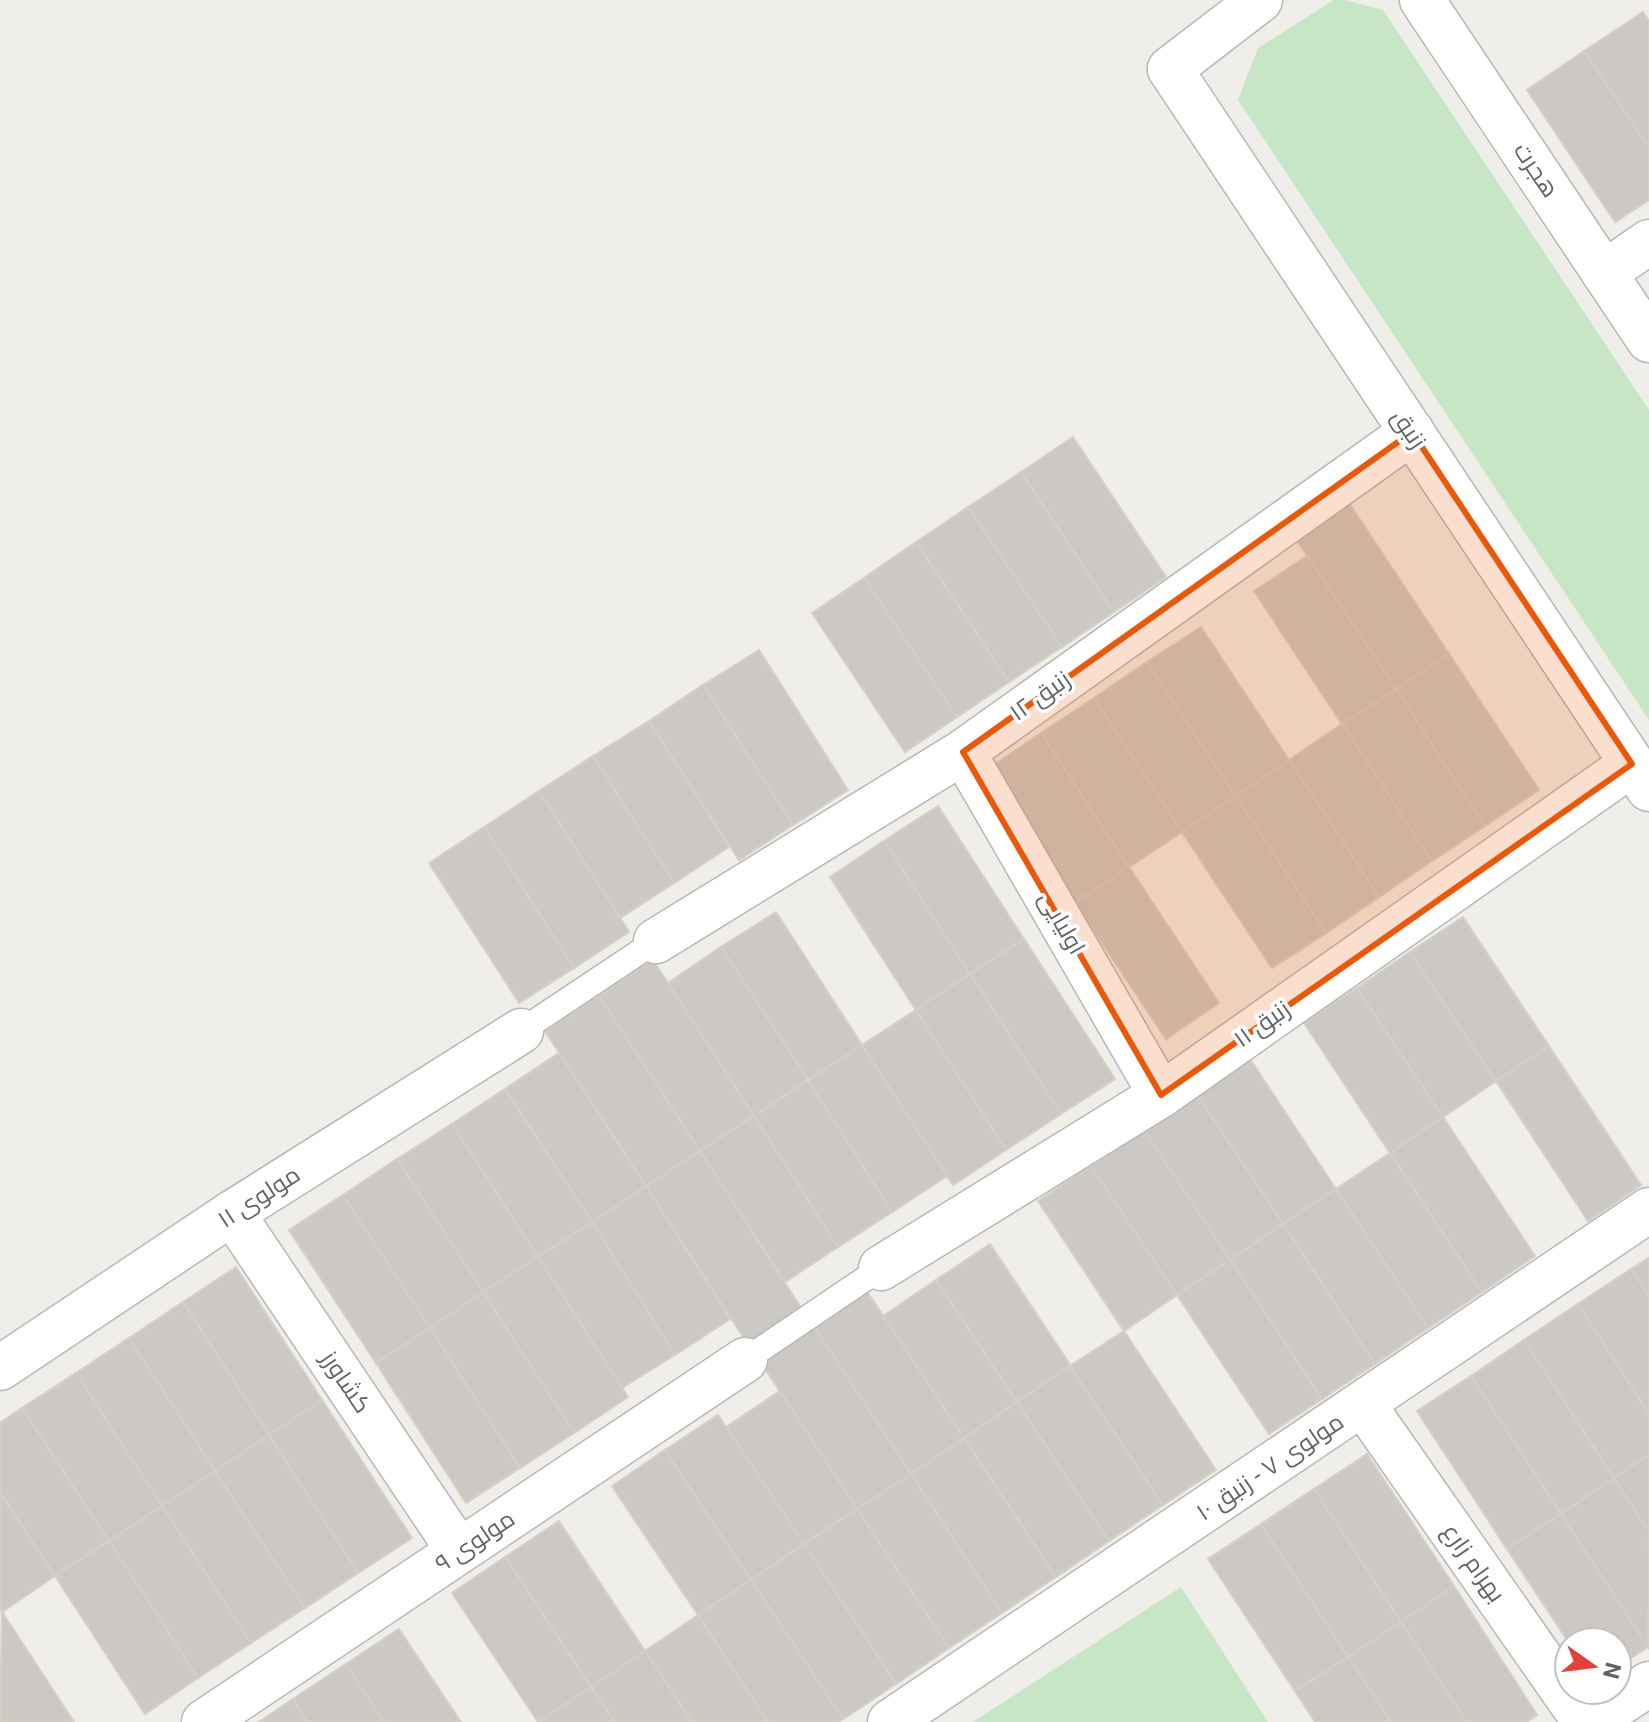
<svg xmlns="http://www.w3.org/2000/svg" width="1649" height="1722" font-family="Roboto,Cairo,sans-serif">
<rect width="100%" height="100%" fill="#f0eee8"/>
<g fill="#c7e6c6">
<polygon points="1334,0 1345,0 1383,10 1649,410 1649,720 1238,100 1258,48"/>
<polygon points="1181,1587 1268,1722 973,1722"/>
</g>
<g fill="#ccc9c4" stroke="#d5d0c6" stroke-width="2">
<polygon points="1643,12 1649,21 1649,148 1584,51"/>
<polygon points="1584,51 1649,148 1649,200 1615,222 1527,90"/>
<polygon points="1073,437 1166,577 1114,612 1021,472"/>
<polygon points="1021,472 1114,612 1062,647 968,507"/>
<polygon points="1345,497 1449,654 1396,689 1292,533"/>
<polygon points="968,507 1062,647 1009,682 916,542"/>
<polygon points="916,542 1009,682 957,717 864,578"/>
<polygon points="1307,556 1396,689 1342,724 1254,591"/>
<polygon points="864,578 957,717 905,752 812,613"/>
<polygon points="1201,627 1289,760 1235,796 1147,662"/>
<polygon points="759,650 848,790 793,825 703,685"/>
<polygon points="1449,654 1539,790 1485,826 1396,689"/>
<polygon points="1147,662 1235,796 1182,832 1094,698"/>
<polygon points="703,685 793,825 739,860 649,721"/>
<polygon points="1396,689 1485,826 1432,861 1342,724"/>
<polygon points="1094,698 1182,832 1129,867 1041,733"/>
<polygon points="649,721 729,847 674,883 593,756"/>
<polygon points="1342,724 1432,861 1379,897 1289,760"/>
<polygon points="1041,733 1129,867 1075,902 988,769"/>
<polygon points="593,756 674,883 620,918 539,791"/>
<polygon points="1289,760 1379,897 1326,933 1235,796"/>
<polygon points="539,791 629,932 574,968 484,827"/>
<polygon points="1235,796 1326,933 1272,968 1182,832"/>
<polygon points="938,806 1024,939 970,974 884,841"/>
<polygon points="484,827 574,968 519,1003 429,863"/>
<polygon points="884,841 970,974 916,1010 830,877"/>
<polygon points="1129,867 1219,1003 1166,1039 1075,902"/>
<polygon points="776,912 862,1045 808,1080 721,947"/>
<polygon points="1463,917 1549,1046 1496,1081 1410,952"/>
<polygon points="1024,939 1115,1079 1061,1114 970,974"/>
<polygon points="721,947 808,1080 754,1116 668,983"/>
<polygon points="1410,952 1496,1081 1443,1117 1357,988"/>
<polygon points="653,960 754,1116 700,1151 599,996"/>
<polygon points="970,974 1061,1114 1006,1150 916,1010"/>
<polygon points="1357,988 1443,1117 1390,1153 1304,1023"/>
<polygon points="599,996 700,1151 646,1186 545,1031"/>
<polygon points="916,1010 1006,1150 953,1185 862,1045"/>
<polygon points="862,1045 947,1176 892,1212 808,1080"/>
<polygon points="1549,1046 1641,1185 1588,1221 1496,1081"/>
<polygon points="559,1053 646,1186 592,1222 505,1089"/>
<polygon points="1250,1059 1336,1189 1283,1224 1197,1095"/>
<polygon points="808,1080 892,1212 838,1247 754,1116"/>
<polygon points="505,1089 592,1222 538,1257 452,1124"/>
<polygon points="1197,1095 1283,1224 1230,1260 1144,1130"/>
<polygon points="754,1116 838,1247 785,1282 700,1151"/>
<polygon points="1443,1117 1535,1256 1482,1292 1390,1153"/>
<polygon points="452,1124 538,1257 483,1292 397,1159"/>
<polygon points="1144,1130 1230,1260 1177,1295 1091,1166"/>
<polygon points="700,1151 803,1311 749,1346 646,1186"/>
<polygon points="1390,1153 1482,1292 1428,1328 1336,1189"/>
<polygon points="397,1159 483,1292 430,1328 343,1195"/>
<polygon points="1091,1166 1177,1295 1124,1331 1038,1201"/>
<polygon points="646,1186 730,1319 675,1355 592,1222"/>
<polygon points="1336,1189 1428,1328 1375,1364 1283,1224"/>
<polygon points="343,1195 430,1328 376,1363 289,1230"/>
<polygon points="592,1222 675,1355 622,1388 538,1257"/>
<polygon points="1283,1224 1375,1364 1322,1399 1230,1260"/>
<polygon points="990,1244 1071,1366 1017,1402 936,1280"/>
<polygon points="538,1257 628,1397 574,1433 483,1292"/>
<polygon points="1649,1258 1649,1296 1631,1269"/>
<polygon points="1230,1260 1322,1399 1269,1434 1177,1295"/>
<polygon points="236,1267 322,1400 269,1435 183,1302"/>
<polygon points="1631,1269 1649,1296 1649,1414 1578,1304"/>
<polygon points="936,1280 1017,1402 964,1438 883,1316"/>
<polygon points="866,1290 964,1438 911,1474 813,1325"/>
<polygon points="483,1292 574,1433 520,1468 430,1328"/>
<polygon points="183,1302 269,1435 215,1471 129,1338"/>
<polygon points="1578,1304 1649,1414 1649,1455 1614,1478 1524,1340"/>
<polygon points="813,1325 911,1474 857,1509 760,1361"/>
<polygon points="430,1328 520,1468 466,1503 376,1363"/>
<polygon points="1124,1331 1216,1470 1163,1505 1070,1366"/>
<polygon points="129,1338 215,1471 162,1506 76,1373"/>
<polygon points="1524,1340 1614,1478 1561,1514 1471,1376"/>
<polygon points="1070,1366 1163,1505 1109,1541 1017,1402"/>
<polygon points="76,1373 162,1506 109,1541 22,1408"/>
<polygon points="1471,1376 1561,1514 1507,1549 1417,1411"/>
<polygon points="780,1391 857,1509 804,1544 726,1427"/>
<polygon points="322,1400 412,1538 358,1573 269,1435"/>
<polygon points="1017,1402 1109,1541 1056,1577 964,1438"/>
<polygon points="22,1408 109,1541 55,1576 0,1492 0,1423"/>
<polygon points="718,1415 804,1544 751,1580 665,1450"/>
<polygon points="269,1435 358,1573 305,1608 215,1471"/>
<polygon points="964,1438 1056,1577 1002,1613 911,1474"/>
<polygon points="665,1450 751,1580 698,1615 612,1486"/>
<polygon points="1367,1454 1454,1586 1401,1622 1314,1489"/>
<polygon points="1649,1455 1649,1532 1614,1478"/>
<polygon points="215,1471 305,1608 251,1643 162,1506"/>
<polygon points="911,1474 1002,1613 949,1648 857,1509"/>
<polygon points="1614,1478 1649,1532 1648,1647 1561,1514"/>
<polygon points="1314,1489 1401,1622 1348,1657 1261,1524"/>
<polygon points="0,1492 55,1576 2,1612 0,1609"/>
<polygon points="162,1506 251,1643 198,1678 109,1541"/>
<polygon points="857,1509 949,1648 896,1684 804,1544"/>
<polygon points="1561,1514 1648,1647 1617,1667 1617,1642 1569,1643 1507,1549"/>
<polygon points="559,1521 645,1651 591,1687 505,1557"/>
<polygon points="1261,1524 1348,1657 1295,1691 1208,1559"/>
<polygon points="109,1541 198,1678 145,1714 55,1576"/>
<polygon points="804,1544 896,1684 843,1719 751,1580"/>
<polygon points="505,1557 591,1687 538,1722 452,1593"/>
<polygon points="751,1580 843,1719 839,1722 768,1722 698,1615"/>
<polygon points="1454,1586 1537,1715 1527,1722 1467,1722 1401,1622"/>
<polygon points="2,1612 74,1722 0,1722"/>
<polygon points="698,1615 768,1722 692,1722 645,1651"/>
<polygon points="1401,1622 1467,1722 1391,1722 1348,1657"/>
<polygon points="399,1629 461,1722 384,1722 346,1664"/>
<polygon points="645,1651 692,1722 615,1722 591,1687"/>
<polygon points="1348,1657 1391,1722 1315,1722 1295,1691"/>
<polygon points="346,1664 384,1722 307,1722 293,1699"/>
<polygon points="591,1687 615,1722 538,1722"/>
<polygon points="293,1699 307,1722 259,1722"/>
</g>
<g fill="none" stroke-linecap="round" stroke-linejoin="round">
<defs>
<g id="lane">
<polyline points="521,1031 656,941"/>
<polyline points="745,1360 881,1268"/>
</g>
<g id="street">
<polyline points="1170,69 1260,0"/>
<polyline points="1604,273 1649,242"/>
<polyline points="963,752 1161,1095"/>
<polyline points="656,941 963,752 1412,432"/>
<polyline points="232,1213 459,1551"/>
<polyline points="881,1268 1161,1095 1632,764"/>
<polyline points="0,1368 232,1213 521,1031"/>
<polyline points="1363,1404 1585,1722"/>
<polyline points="204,1722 745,1360"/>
<polyline points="890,1722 1649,1210"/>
<polyline points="1591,1722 1649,1684"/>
</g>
<g id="secondary">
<polyline points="1422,0 1649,340"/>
<polyline points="1170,69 1649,789"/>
</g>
</defs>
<use href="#lane" stroke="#b5b8bb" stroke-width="27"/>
<use href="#street" stroke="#b5b8bb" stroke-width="47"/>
<use href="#secondary" stroke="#b4b7bb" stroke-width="47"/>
<use href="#lane" stroke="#fff" stroke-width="24"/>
<use href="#street" stroke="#fff" stroke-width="44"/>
<use href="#secondary" stroke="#fff" stroke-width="44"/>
</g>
<path fill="#e8590c" fill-opacity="0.2" stroke="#e8590c" stroke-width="6" stroke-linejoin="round" d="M1412 432 1632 764 1161 1095 963 752Z"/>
<g text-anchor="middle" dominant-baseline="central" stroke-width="7" stroke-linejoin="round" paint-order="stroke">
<g font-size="24" fill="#5f6367" stroke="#fff">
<text transform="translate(1536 170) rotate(56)">هجرت</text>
<text transform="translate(1409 429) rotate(56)">زنبق</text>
<text transform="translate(1040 696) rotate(-35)">زنبق ۱۲</text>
<text transform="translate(1062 923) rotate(60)">اولیایی</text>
<text transform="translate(1262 1024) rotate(-35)">زنبق ۱۱</text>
<text transform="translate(259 1197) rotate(-33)">مولوی ۱۱</text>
<text transform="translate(346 1382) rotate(56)">کشاورز</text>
<text transform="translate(1270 1467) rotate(-34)">مولوی ۷ - زنبق ۱۰</text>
<text transform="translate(475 1541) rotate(-34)">مولوی ۹</text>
<text transform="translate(1474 1563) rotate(55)">بهرام زارع</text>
</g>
</g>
<g transform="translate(1593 1666) rotate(104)"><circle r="38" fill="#ffffff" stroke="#bfc1c2" stroke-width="2"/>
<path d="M0-6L14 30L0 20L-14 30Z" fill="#e1433c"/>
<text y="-12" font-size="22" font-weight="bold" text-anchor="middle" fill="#5f6367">N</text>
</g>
</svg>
